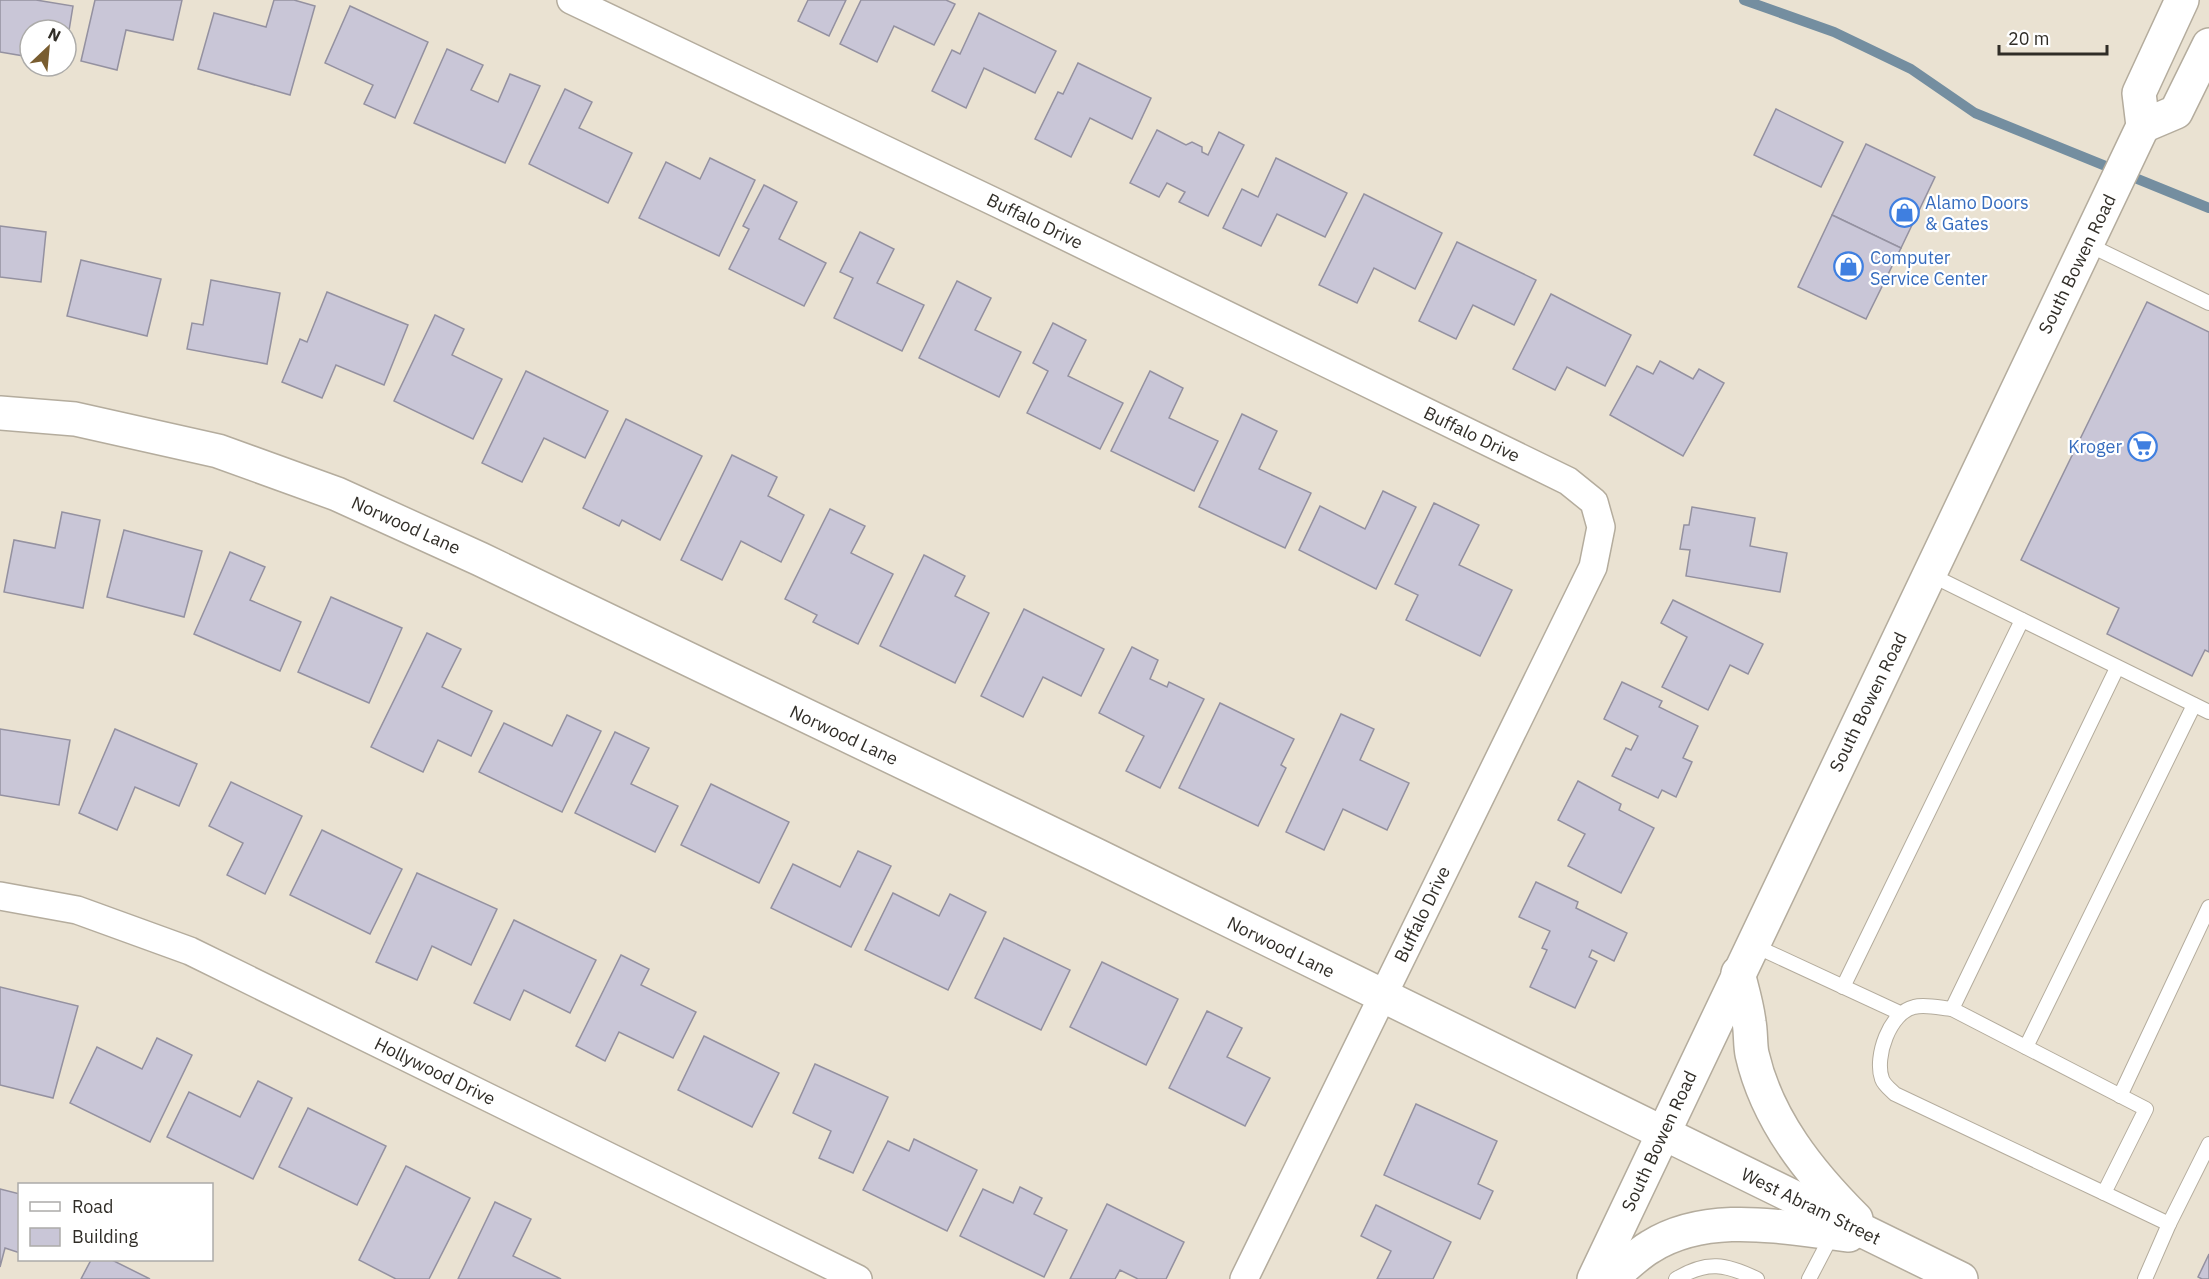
<svg xmlns="http://www.w3.org/2000/svg" width="2209" height="1279" font-family="'IBM Plex Sans',sans-serif">
<rect width="100%" height="100%" fill="#eae2d2"/>
<g fill="none" stroke-linecap="round" stroke-linejoin="round">
<polyline stroke="#748ea0" stroke-width="10" points="1744,0 1834,32 1911,69 1975,113 2209,208"/>
</g>
<g fill="#c9c6d7" stroke="#9491a0" stroke-width="1.5">
<polygon points="0,0 36,0 73,6 66,49 66,30 30,30 30,57 0,52"/>
<polygon points="95,0 182,0 173,40 126,30 117,70 81,61"/>
<polygon points="274,0 294,0 315,6 290,95 198,69 214,13 266,27"/>
<polygon points="808,0 846,0 829,36 798,21"/>
<polygon points="861,0 946,0 955,4 934,45 894,26 877,62 840,44"/>
<polygon points="350,6 428,42 395,118 364,104 373,85 325,63"/>
<polygon points="979,13 1056,51 1035,93 984,68 966,108 932,91 952,50 960,54"/>
<polygon points="447,49 483,65 471,90 498,102 510,74 540,86 505,163 414,123"/>
<polygon points="1078,63 1151,98 1132,139 1090,118 1071,157 1035,139 1058,92 1063,94"/>
<polygon points="565,89 592,102 579,128 632,153 608,203 529,164"/>
<polygon points="1776,109 1843,142 1821,187 1754,155"/>
<polygon points="1157,130 1186,145 1192,142 1202,147 1202,152 1208,155 1219,132 1244,145 1208,216 1179,202 1185,192 1167,183 1159,197 1130,183"/>
<polygon points="1866,144 1935,177 1901,248 1832,215"/>
<polygon points="710,158 755,180 719,256 639,218 666,162 700,179"/>
<polygon points="1276,158 1347,193 1325,237 1277,214 1261,246 1223,228 1242,189 1258,197"/>
<polygon points="764,185 797,202 779,239 826,263 804,306 729,269 749,229 743,226"/>
<polygon points="1364,194 1442,233 1415,289 1374,268 1357,303 1319,285"/>
<polygon points="1832,215 1901,248 1866,319 1798,287"/>
<polygon points="0,226 46,232 41,282 0,277"/>
<polygon points="860,232 894,249 877,283 924,305 902,351 834,318 853,278 840,272"/>
<polygon points="1457,242 1536,280 1514,325 1473,305 1456,339 1419,321"/>
<polygon points="81,260 161,279 147,336 67,316"/>
<polygon points="211,280 280,293 267,364 187,349 192,323 203,325"/>
<polygon points="957,281 991,298 975,330 1021,352 999,397 919,358"/>
<polygon points="327,292 408,325 384,385 336,365 322,398 282,382 300,339 307,342"/>
<polygon points="1551,294 1631,335 1605,386 1567,367 1555,390 1513,369"/>
<polygon points="2147,302 2209,332 2209,652 2205,650 2192,676 2107,634 2119,608 2021,560"/>
<polygon points="435,315 464,329 452,355 502,379 473,439 394,401"/>
<polygon points="1053,323 1086,340 1068,376 1123,403 1100,449 1027,413 1048,371 1033,363"/>
<polygon points="1660,361 1693,379 1699,369 1724,383 1683,456 1610,415 1637,366 1653,374"/>
<polygon points="526,371 608,411 585,458 544,438 522,482 482,463"/>
<polygon points="1150,371 1183,388 1169,418 1218,441 1194,491 1111,451"/>
<polygon points="1242,414 1277,431 1259,469 1311,493 1285,548 1199,507"/>
<polygon points="626,419 702,456 660,540 622,520 619,526 583,508"/>
<polygon points="732,455 777,477 768,496 804,515 781,562 741,541 722,580 681,560"/>
<polygon points="1383,491 1416,507 1376,589 1299,550 1320,506 1365,529"/>
<polygon points="1434,503 1479,525 1459,565 1512,590 1480,656 1406,620 1418,595 1395,584"/>
<polygon points="1692,507 1755,518 1750,546 1787,553 1780,592 1686,576 1690,550 1680,549 1684,525 1689,525"/>
<polygon points="830,509 865,526 851,553 893,574 858,644 813,622 817,615 785,599"/>
<polygon points="62,512 100,520 83,608 4,592 14,540 55,548"/>
<polygon points="124,530 202,551 184,617 107,597"/>
<polygon points="230,552 265,567 250,600 301,622 280,671 194,634"/>
<polygon points="924,555 965,576 955,596 989,613 955,683 880,646"/>
<polygon points="331,597 402,628 369,703 298,672"/>
<polygon points="1673,600 1763,644 1748,674 1730,665 1708,710 1662,687 1687,637 1661,623"/>
<polygon points="1024,609 1104,649 1081,696 1043,677 1023,717 981,696"/>
<polygon points="427,633 461,649 442,687 492,711 471,756 438,740 423,772 371,747"/>
<polygon points="1132,647 1158,660 1150,679 1167,687 1169,682 1204,699 1160,788 1126,771 1144,736 1099,713"/>
<polygon points="1622,682 1662,701 1659,707 1698,726 1683,758 1692,762 1676,797 1662,790 1658,798 1612,776 1626,748 1631,750 1638,736 1604,719"/>
<polygon points="1220,703 1294,739 1281,765 1286,768 1258,826 1179,788"/>
<polygon points="1341,714 1374,729 1360,760 1409,783 1387,830 1343,809 1324,850 1286,832"/>
<polygon points="567,715 601,731 562,812 479,772 504,723 552,746"/>
<polygon points="0,729 70,740 59,805 0,795"/>
<polygon points="115,729 197,764 179,806 135,787 117,830 79,813"/>
<polygon points="615,732 649,748 631,784 678,806 655,852 575,813"/>
<polygon points="1578,781 1621,804 1619,810 1654,828 1621,893 1568,866 1585,834 1558,820"/>
<polygon points="231,782 302,816 265,894 227,875 243,843 209,826"/>
<polygon points="711,784 789,822 759,883 681,845"/>
<polygon points="322,830 402,869 370,934 290,895"/>
<polygon points="858,851 891,866 851,947 771,908 793,864 840,887"/>
<polygon points="417,873 497,909 471,965 432,946 417,980 376,962"/>
<polygon points="1536,882 1578,902 1576,908 1627,933 1614,961 1592,950 1589,957 1597,961 1575,1008 1530,987 1547,950 1542,948 1550,931 1519,917"/>
<polygon points="893,893 939,916 950,894 986,912 948,990 865,950"/>
<polygon points="514,920 596,960 570,1013 524,990 510,1020 474,1003"/>
<polygon points="1004,938 1070,970 1041,1030 975,998"/>
<polygon points="621,955 649,969 641,985 696,1012 673,1058 619,1032 605,1061 576,1046"/>
<polygon points="1102,962 1178,999 1146,1065 1070,1027"/>
<polygon points="0,987 78,1006 53,1098 0,1085"/>
<polygon points="1207,1011 1242,1028 1227,1057 1270,1078 1245,1126 1169,1088"/>
<polygon points="704,1036 779,1073 752,1127 678,1090"/>
<polygon points="157,1038 192,1055 150,1142 70,1103 97,1047 142,1069"/>
<polygon points="815,1064 888,1097 853,1173 819,1158 831,1131 793,1113"/>
<polygon points="258,1081 292,1098 253,1179 167,1137 189,1092 240,1117"/>
<polygon points="1416,1104 1497,1141 1478,1184 1493,1191 1480,1219 1384,1175"/>
<polygon points="308,1108 386,1146 357,1205 279,1167"/>
<polygon points="914,1139 977,1170 947,1231 863,1190 888,1141 909,1151"/>
<polygon points="406,1166 470,1198 429,1279 396,1279 359,1260"/>
<polygon points="1020,1187 1042,1198 1034,1214 1067,1230 1044,1277 960,1236 983,1189 1013,1203"/>
<polygon points="0,1189 20,1194 20,1253 5,1248 0,1267"/>
<polygon points="495,1202 531,1219 513,1256 561,1279 458,1279"/>
<polygon points="1107,1204 1184,1242 1166,1279 1138,1279 1120,1270 1115,1279 1070,1279"/>
<polygon points="1376,1205 1451,1242 1433,1279 1377,1279 1391,1251 1361,1236"/>
<polygon points="2209,1254 2209,1279 2202,1279 2198,1277"/>
<polygon points="91,1260 112,1260 150,1279 81,1279"/>
</g>
<g fill="none" stroke-linecap="round" stroke-linejoin="round">
<defs>
<g id="lane">
<polyline points="2087,244 2209,303"/>
<polyline points="1929,574 2209,712"/>
<polyline points="2117,668 1952,1009 2146,1109 2104,1193 2169,1224 2145,1279"/>
<polyline points="1753,945 1900,1013"/>
<polyline points="1843,987 2022,620"/>
<path d="M1952 1009C1941 1008 1925 1004 1914 1007 1890 1012 1874 1057 1882 1079 1884 1085 1891 1090 1895 1094L2104 1193"/>
<polyline points="2026,1047 2194,705"/>
<polyline points="2120,1096 2209,907"/>
<polyline points="2169,1224 2209,1144"/>
<path d="M1676 1279C1707 1260 1726 1264 1757 1279"/>
<polyline points="1809,1279 1833,1233"/>
</g>
<g id="street">
<polyline points="571,0 1001,205 1568,481 1594,502 1601,527 1593,567 1244,1279"/>
<polyline points="0,896 77,910 190,951 858,1279"/>
</g>
<g id="secondary">
<polyline points="2143,126 2176,112 2209,45"/>
<polyline points="0,413 75,419 218,451 337,494 480,559 1096,855 1961,1279"/>
<path d="M1738 973C1742 989 1747 1005 1749 1022 1751 1032 1750 1044 1752 1054 1767 1120 1810 1173 1856 1219"/>
<polyline points="1594,1279 2143,126 2139,93 2182,0"/>
<path d="M1610 1279C1623 1269 1636 1255 1650 1247 1709 1210 1784 1228 1849 1235"/>
</g>
</defs>
<use href="#lane" stroke="#b4ac9d" stroke-width="16"/>
<use href="#street" stroke="#b4ac9d" stroke-width="30"/>
<use href="#secondary" stroke="#b4ac9d" stroke-width="36"/>
<use href="#lane" stroke="#fff" stroke-width="14"/>
<use href="#street" stroke="#fff" stroke-width="27"/>
<use href="#secondary" stroke="#fff" stroke-width="33"/>
</g>
<defs>
<symbol id="shop-ring" viewBox="-11 -11 22 22"><circle r="9.5" fill="#fff" stroke="#3f7fe0" stroke-width="1.5"/><path d="M-5-2.5h2.3a2.7 3.5 0 0 1 5.4 0H5L5.5 6h-11ZM-1.5-2.5h3a1.5 2.3 0 0 0-3 0Z" fill="#3f7fe0"/></symbol>
<symbol id="supermarket-ring" viewBox="-11 -11 22 22"><circle r="9.5" fill="#fff" stroke="#3f7fe0" stroke-width="1.5"/><path d="M-6-5.5h2.5l.6 2H6L4.5 2H-2.5L-4.4-4H-6ZM-1.5 3.2a1.3 1.3 0 1 0 .1 0ZM3 3.2a1.3 1.3 0 1 0 .1 0Z" fill="#3f7fe0"/></symbol>
</defs>
<g fill-rule="evenodd">
<use href="#shop-ring" x="1888" y="196" width="33" height="33"/>
<use href="#shop-ring" x="1832" y="250" width="33" height="33"/>
<use href="#supermarket-ring" x="2126" y="430" width="33" height="33"/>
</g>
<g text-anchor="middle" dominant-baseline="central" stroke-width="4.5" stroke-linejoin="round" paint-order="stroke">
<g font-size="18" fill="#366cbe" stroke="#fff" text-anchor="start">
<text x="1925" y="202">Alamo Doors<tspan x="1925" dy="21">&amp; Gates</tspan></text>
<text x="1870" y="257">Computer<tspan x="1870" dy="21">Service Center</tspan></text>
<text x="2122" y="446" text-anchor="end">Kroger</text>
</g>
<g font-size="18" fill="#302d27" stroke="#fff">
<text transform="translate(1035 221) rotate(26)">Buffalo Drive</text>
<text transform="translate(2077 264) rotate(-64)">South Bowen Road</text>
<text transform="translate(1472 434) rotate(26)">Buffalo Drive</text>
<text transform="translate(406 525) rotate(24)">Norwood Lane</text>
<text transform="translate(1868 702) rotate(-64)">South Bowen Road</text>
<text transform="translate(844 735) rotate(25)">Norwood Lane</text>
<text transform="translate(1422 914) rotate(-64)">Buffalo Drive</text>
<text transform="translate(1281 947) rotate(26)">Norwood Lane</text>
<text transform="translate(435 1071) rotate(26)">Hollywood Drive</text>
<text transform="translate(1659 1141) rotate(-65)">South Bowen Road</text>
<text transform="translate(1811 1206) rotate(26)">West Abram Street</text>
</g>
</g>
<rect x="18" y="1183" width="195" height="78" fill="#ffffff" stroke="#acaba9" stroke-width="1.5"/>
<rect x="30" y="1202" width="30" height="9" fill="#ffffff" stroke="#acaba9" stroke-width="1.5"/>
<text x="72" y="1213" font-size="18" fill="#302d27">Road</text>
<rect x="30" y="1228" width="30" height="18" fill="#c9c6d7" stroke="#acaba9" stroke-width="1.5"/>
<text x="72" y="1243" font-size="18" fill="#302d27">Building</text>
<g transform="translate(48 48) rotate(26)"><circle r="28" fill="#ffffff" stroke="#acaba9" stroke-width="1.5"/>
<path d="M0-4.5L10 22L0 15L-10 22Z" fill="#795d30"/>
<text y="-9" font-size="16" font-weight="bold" text-anchor="middle" fill="#302d27">N</text>
</g>
<path d="M1999 45v9h108v-9" fill="none" stroke="#302d27" stroke-width="3"/>
<text x="2008" y="45" font-size="18" fill="#302d27" stroke="#ffffff" stroke-width="4.5" paint-order="stroke">20 m</text>
</svg>
